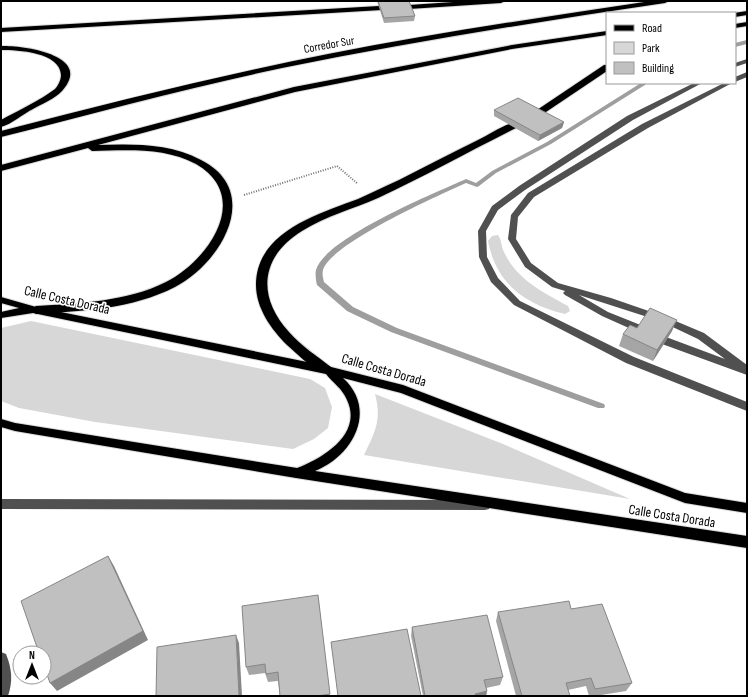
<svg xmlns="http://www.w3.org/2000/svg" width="748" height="697" font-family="'Sofia Sans Condensed',sans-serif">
<rect width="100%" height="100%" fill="#fff"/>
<g fill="#d7d7d7">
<path d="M498 235C502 241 501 246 504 252 517 280 543 292 568 306L570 311 565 314C524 304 496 283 488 241L492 236Z"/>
<polygon points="31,321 310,379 325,388 332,407 328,428 314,439 293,449 95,422 19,408 1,401 1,328"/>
<path d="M375 394 503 444 630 499 364 455C375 432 382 420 375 394Z"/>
</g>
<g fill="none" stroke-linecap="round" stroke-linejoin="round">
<g fill="#9e9e9e" fill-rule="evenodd">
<polygon points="747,40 747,44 735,47 735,43"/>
<path d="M641 83H648L551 144 496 173 479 186 477 187 466 183C439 195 330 244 323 270 322 274 323 278 324 282L353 307 397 328 604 404 605 406 604 408H598L391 332 347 311 317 285C316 281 315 274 316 270 324 239 434 193 464 180L466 179 476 183 492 171 547 142Z"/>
</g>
<defs>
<path id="major" d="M1 297 36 307 327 366 403 385 685 493 747 503V513L685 503 401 393 343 378C378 410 353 456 315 471L747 536V548L296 478 15 431 1 427V419L15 423 297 468C323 458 363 434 347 400 342 388 333 383 326 374L33 313 1 318V312L19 308 1 303Z"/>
<g id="highway">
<polygon points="468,1 505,1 501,3 409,9 405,7 409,5"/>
<path d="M651 1H669L665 3C537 22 409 42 282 68 188 88 95 113 1 137V131C109 103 218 76 328 54 435 33 543 17 651 1Z"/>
<polygon points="379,6 382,6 382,10 1,32 1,28"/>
<polygon points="747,11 747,15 735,17 734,13"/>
<polygon points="747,22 747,26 735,28 735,24"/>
<path d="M607 31V35L512 49 295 92 98 145C132 144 169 143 201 160 264 192 220 264 175 287 132 309 83 311 36 314L30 310 36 306C80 303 126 302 166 282 208 261 253 197 196 164 165 147 126 150 92 151L88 148 1 171V165L294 87 512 45Z"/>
<path d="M1 46C22 45 95 55 62 91 56 98 42 104 33 109 23 114 12 124 1 127V120C17 111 41 100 55 89 58 86 61 80 61 75 60 52 18 50 1 50Z"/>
<polygon points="604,65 607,65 607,71 540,116 534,116 534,112"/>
<path d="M513 123 516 124V128C470 151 425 176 378 198 353 209 326 216 302 231 261 256 256 296 289 332 301 346 317 356 331 367L333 370 331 373C320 377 296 353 287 345 271 329 256 308 256 285 256 232 318 214 358 199 372 193 385 186 399 180 425 167 451 153 478 140 489 135 501 126 513 123Z"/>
</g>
</defs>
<use href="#major" stroke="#dbdbdb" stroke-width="2"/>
<use href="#highway" stroke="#dbdbdb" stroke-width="2"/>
<polyline stroke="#727272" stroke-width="2" stroke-dasharray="1 1.5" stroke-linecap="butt" points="244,195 337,166 358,184"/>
<g fill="#505050" fill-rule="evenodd">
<polygon points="747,59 747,63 735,67 735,63"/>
<polygon points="747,72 747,77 735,82 735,77"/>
<polygon points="694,83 702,83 633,120 525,190 498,210 486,231 487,257 498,278 520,301 634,357 747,402 747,411 626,363 514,305 491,282 479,257 478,231 492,206 519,186 627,116"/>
<polygon points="724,83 732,83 648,128 534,197 518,217 516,239 531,263 558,283 611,298 666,317 704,333 747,365 747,375 662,344 661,341 666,337 725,359 698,339 660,321 579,295 608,312 643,326 645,329 640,333 602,316 565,295 563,293 565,291 552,287 525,267 508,239 511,215 528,193 642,124"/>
<polygon points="1,499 485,500 489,501 491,505 489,509 485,510 1,509"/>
<path d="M1 652 6 654C12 669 13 681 8 696H1Z"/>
</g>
<use href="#major" fill="#000" fill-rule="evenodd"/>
<use href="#highway" fill="#000" fill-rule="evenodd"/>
</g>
<g fill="#a5a5a5">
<polygon points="377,1 409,1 415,16 414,21 384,23"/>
<polygon points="494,110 564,122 562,128 538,141 494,116"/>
<polygon points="637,328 672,331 653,361 619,346 623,334"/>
<polygon points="318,595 330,696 280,696 278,681 268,682 265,673 249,675 246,667"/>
<polygon points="571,609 632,683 626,691 595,696 589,696 586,686 568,690 570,696 516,696 496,621 498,612"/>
<polygon points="412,627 503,677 500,685 486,688 487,691 486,696 423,696 411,636"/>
</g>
<g fill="#868686">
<polygon points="564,122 562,128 538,141 540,135"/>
<polygon points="677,320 672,331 653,361 657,350"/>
<polygon points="108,556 114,566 148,640 57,691 50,683"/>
<polygon points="236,635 239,643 242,696 239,696"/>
<polygon points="487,691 486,696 474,696 475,694"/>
</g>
<g fill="#c0c0c0" stroke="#868686">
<polygon points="378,1 409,1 415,16 384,18"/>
<polygon points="518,98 564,122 540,135 494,110"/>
<polygon points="650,308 677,320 657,350 623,334 630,325 637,328"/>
<polygon points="108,556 143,631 50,683 44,666 44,653 39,653 21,601"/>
<polygon points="318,595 330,694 317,696 280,696 278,672 266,674 265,664 246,667 242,606"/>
<polygon points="569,601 571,609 602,604 632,683 595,689 591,678 566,683 570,696 522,696 498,612"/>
<polygon points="487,615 503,677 484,680 487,691 475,694 476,696 425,696 412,627"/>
<polygon points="407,629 421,696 338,696 331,642"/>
<polygon points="236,635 239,696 156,696 157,647"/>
</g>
<g text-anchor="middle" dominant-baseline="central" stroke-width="3.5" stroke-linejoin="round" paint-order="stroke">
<g font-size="12" fill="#000" stroke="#fff">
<text transform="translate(329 45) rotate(-10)">Corredor Sur</text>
</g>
<g font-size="14" fill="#000" stroke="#fff">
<text transform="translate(67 300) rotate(13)">Calle Costa Dorada</text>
<text transform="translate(384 370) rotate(16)">Calle Costa Dorada</text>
<text transform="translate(672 516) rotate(9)">Calle Costa Dorada</text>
</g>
</g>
<rect width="748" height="697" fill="none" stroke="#000000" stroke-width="4"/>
<rect x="606" y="12" width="130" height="72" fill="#ffffff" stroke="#999999"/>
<rect x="614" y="25" width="20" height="6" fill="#000000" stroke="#999999"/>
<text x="642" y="32" font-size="12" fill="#000000">Road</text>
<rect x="614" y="42" width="20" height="12" fill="#d7d7d7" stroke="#999999"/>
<text x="642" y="52" font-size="12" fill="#000000">Park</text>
<rect x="614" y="62" width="20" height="12" fill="#c0c0c0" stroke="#999999"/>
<text x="642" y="72" font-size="12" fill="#000000">Building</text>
<g transform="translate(32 665)"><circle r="19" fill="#ffffff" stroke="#999999"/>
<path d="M0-3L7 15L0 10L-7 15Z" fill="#000000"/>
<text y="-6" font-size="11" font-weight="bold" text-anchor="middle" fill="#000000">N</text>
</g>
</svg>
